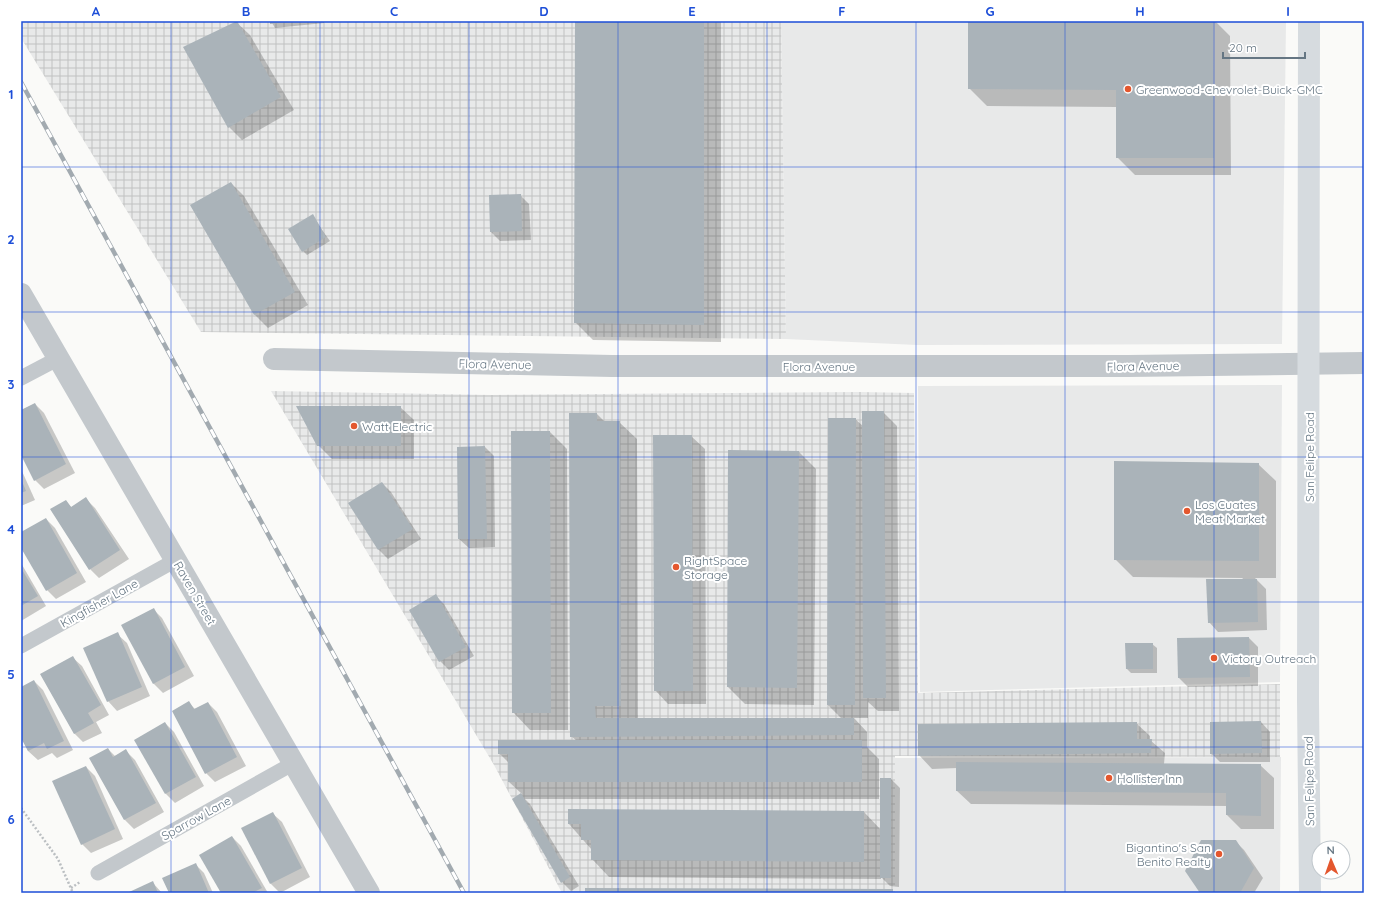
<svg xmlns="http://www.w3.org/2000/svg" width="1385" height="914" font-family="Quicksand,sans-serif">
<defs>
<pattern id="industrial-grid" width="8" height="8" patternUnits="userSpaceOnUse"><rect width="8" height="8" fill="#e8e9e9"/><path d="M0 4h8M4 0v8" fill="none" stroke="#c0c1c2"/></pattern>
</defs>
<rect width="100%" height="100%" fill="#fafaf8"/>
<g fill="#e8e9e9">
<polygon points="781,21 1286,21 1282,344 917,345 786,339"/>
<polygon points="1282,385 1280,682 920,692 918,386"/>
<polygon points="1281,757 1280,893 895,893 895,758"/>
</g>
<g fill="url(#industrial-grid)">
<polygon points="21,21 781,21 786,339 201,332 21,38"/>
<polygon points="271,391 492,395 859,392 914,393 918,693 1280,684 1280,757 895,756 895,893 562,893 494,765"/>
</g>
<g fill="#0003">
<polygon points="271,21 324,21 324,23 275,28"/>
<polygon points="576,21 721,21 721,342 593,340 575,322"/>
<polygon points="969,21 1215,21 1230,36 1231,175 1135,175 1117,157 1117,107 987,106 969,88"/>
<polygon points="236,22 250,35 294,110 242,140 229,127"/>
<polygon points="231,183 244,196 308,305 268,328 255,315 191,206"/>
<polygon points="520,195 529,204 531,240 500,241 491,232 490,196"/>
<polygon points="312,216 330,241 307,255 303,251"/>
<polygon points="35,404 44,413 75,473 44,489 35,480 21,453 21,411"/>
<polygon points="400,407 414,420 414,459 332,459 318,445"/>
<polygon points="883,412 897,426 899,711 878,711 868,702 868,718 854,718 867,732 867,747 879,759 879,799 525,799 530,804 579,886 571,891 562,882 514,799 522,794 509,782 509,763 499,753 577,741 571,736 597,414 605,422 619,422 637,439 638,719 842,719 828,705 829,419 855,419 863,426"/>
<polygon points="550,432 567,449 568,730 530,730 513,712"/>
<polygon points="691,436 705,449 706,704 668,704 655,690"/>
<polygon points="485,447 494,456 495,547 469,548 459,539"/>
<polygon points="799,452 816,469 814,705 745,704 728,687"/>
<polygon points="1258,464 1276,481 1276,578 1255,578 1266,589 1267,630 1218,632 1209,622 1243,578 1133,577 1116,560"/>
<polygon points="21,469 35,500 21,506"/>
<polygon points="382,483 391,492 421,539 388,559 379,550 350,503"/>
<polygon points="86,499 95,508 129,559 99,578 90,569 66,501 72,508"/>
<polygon points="46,519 55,528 86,582 56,599 47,590 21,546 21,533"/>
<polygon points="21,563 46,606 21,621"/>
<polygon points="435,595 444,604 474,656 449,670 440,661"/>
<polygon points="153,609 162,618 194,676 163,693 154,684 123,625"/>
<polygon points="117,634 127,643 150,696 117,711 108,701"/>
<polygon points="1249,638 1258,647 1258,686 1188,687 1179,678"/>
<polygon points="1152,644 1157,648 1157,673 1131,673 1127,669"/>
<polygon points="72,657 82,666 109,715 96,722 102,733 83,742 74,733"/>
<polygon points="34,681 43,690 73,750 57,758 52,753 38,760 28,751 21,736 21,688"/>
<polygon points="189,703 196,710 208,703 217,712 246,766 215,782 206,773"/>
<polygon points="1261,722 1270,732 1270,762 1220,762 1211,753"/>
<polygon points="165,723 174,732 204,786 175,803 166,794"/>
<polygon points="1136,723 1150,736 1150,740 1165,753 1164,764 1260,765 1274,778 1274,829 1241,829 1227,815 1227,806 971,804 957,791 957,768 932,769 919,755"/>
<polygon points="108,749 115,756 126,751 135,760 164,812 134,829 125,820 91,758"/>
<polygon points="86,767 95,776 123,839 91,853 82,844"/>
<polygon points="891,779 900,788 899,887 890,886 881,877 881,879 609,877 592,859 592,850 569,824 864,812 881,830"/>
<polygon points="272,813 282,822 310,877 280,893 271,884"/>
<polygon points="232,837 241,846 268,893 222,893"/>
<polygon points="1235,841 1244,850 1263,878 1254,893 1201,893"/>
<polygon points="195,864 204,873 213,893 170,893"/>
<polygon points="153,883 162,893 130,893"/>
</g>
<g fill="#aab3b9">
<polygon points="237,21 281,97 228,128 183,47"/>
<polygon points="270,21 290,21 290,22 270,24"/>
<polygon points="575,21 704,21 704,325 574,323"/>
<polygon points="968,21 1213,21 1214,158 1116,158 1116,90 968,89"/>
<polygon points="231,182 295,292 254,315 190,205"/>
<polygon points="521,194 522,231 490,232 489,195"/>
<polygon points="313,214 326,237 302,252 288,229"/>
<polygon points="35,403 66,464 34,481 21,455 21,410"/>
<polygon points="296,406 401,406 401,446 317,446"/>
<polygon points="862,411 884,411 886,698 863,698"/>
<polygon points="569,413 597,413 597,421 620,421 621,706 595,706 596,718 854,718 854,735 570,737"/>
<polygon points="828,418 856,418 855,705 827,705"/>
<polygon points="511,431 550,431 551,713 512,713"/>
<polygon points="653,435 692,435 693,691 654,691"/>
<polygon points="485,446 487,539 458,539 457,447"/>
<polygon points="728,450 799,451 797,688 727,687"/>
<polygon points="1114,461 1259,463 1259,561 1114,560"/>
<polygon points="21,479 26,491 21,493"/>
<polygon points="382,482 413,529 378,550 348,503"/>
<polygon points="86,497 120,550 89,570 50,509 66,500 71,507"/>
<polygon points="46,518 77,573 46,591 21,548 21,532"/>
<polygon points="21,568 38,596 21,606"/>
<polygon points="1206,579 1257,579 1258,622 1208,623"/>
<polygon points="436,594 466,647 439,662 409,610"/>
<polygon points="154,608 185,667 153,684 121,625"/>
<polygon points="118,632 142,687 107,702 83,648"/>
<polygon points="1249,637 1250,677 1178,678 1177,638"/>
<polygon points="1125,643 1153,643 1153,669 1126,669"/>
<polygon points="73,656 101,705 88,713 94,723 74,734 40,674"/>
<polygon points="34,680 64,741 47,749 44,743 28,751 21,738 21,687"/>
<polygon points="189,701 194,709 208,702 237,757 205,774 172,711"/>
<polygon points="1261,721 1262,753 1210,754 1210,722"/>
<polygon points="165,722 196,777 165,794 134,740"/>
<polygon points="1137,722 1137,739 1152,739 1151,753 918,756 918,724"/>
<polygon points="498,740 862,740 862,782 508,782 508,754 498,754"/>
<polygon points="108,748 113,757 126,749 156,803 124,820 89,758"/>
<polygon points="956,762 1261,764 1261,816 1226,815 1226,793 956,791"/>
<polygon points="86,766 115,829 81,845 52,781"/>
<rect x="880" y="778" width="11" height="100"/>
<polygon points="521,793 570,877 561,883 512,799"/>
<polygon points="568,809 864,811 864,862 591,860 591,840 581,840 581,824 568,824"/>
<polygon points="273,812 302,868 270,884 241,828"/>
<polygon points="232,836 262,888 252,893 221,893 199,855"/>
<polygon points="1201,840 1236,840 1254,868 1240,893 1200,893 1185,871"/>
<polygon points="196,863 209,893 169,893 162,878"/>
<polygon points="153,881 158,893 127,893"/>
<polygon points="585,888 893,889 893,893 585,893"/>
</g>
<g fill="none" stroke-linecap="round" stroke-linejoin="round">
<g stroke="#bbbfc2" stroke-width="2.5" stroke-dasharray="2 2" stroke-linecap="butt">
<polyline points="21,808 58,859 73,893"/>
<polyline points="71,888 80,882"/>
</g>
<g stroke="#c3c8cc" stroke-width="15">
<polyline points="21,378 59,358"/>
<polyline points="21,646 176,560"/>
<polyline points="98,873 294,763"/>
</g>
<g stroke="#c3c8cc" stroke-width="22">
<polyline points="21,294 369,893"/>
<polyline points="274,359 612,366 1128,366 1364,363"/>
</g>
<polyline stroke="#d6dbdf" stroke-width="22" points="1309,21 1308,700 1310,893"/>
<defs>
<polyline id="rail" points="21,82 464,893"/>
</defs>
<use href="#rail" stroke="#a2aab0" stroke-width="4.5"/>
<use href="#rail" stroke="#fff" stroke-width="3" stroke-dasharray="9" stroke-linecap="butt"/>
</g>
<path fill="none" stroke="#1d4ed8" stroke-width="1" stroke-opacity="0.55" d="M171 21V893M320 21V893M469 21V893M618 21V893M767 21V893M916 21V893M1065 21V893M1214 21V893M21 167H1364M21 312H1364M21 457H1364M21 602H1364M21 747H1364"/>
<g fill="#e4572e" stroke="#fff" stroke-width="1.5">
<circle cx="1128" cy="89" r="4"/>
<circle cx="354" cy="426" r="4"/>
<circle cx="1187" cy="511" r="4"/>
<circle cx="676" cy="567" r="4"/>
<circle cx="1214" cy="658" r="4"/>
<circle cx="1109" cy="778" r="4"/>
<circle cx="1219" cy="854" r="4"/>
</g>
<g text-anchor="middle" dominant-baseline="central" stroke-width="4" stroke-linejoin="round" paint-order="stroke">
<g font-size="12" fill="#657683" stroke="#fff" text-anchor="start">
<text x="1136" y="89">Greenwood-Chevrolet-Buick-GMC</text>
<text x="362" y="426">Watt Electric</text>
<text x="1195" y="504">Los Cuates<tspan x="1195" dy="14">Meat Market</tspan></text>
<text x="684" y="560">RightSpace<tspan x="684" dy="14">Storage</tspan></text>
<text x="1222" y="658">Victory Outreach</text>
<text x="1117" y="778">Hollister Inn</text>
<text x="1211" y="847" text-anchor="end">Bigantino's San<tspan x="1211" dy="14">Benito Realty</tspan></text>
</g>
<g font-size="12" fill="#657683" stroke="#fff">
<text transform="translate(495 364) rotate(1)">Flora Avenue</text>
<text x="819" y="366">Flora Avenue</text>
<text transform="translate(1143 366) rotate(-1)">Flora Avenue</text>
<text transform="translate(1309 457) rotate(-90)">San Felipe Road</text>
<text transform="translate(195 593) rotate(60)">Raven Street</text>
<text transform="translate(99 603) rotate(-29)">Kingfisher Lane</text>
<text transform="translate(1309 781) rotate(-91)">San Felipe Road</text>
<text transform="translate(196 818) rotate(-29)">Sparrow Lane</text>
</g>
</g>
<rect width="1385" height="914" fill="none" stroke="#ffffff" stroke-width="44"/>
<g transform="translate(1331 860) rotate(358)"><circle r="19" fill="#ffffff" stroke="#c1c8cd"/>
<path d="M0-3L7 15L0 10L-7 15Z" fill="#e4572e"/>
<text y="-6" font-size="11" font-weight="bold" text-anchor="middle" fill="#657683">N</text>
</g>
<path d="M1223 52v6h82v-6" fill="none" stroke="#657683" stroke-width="2"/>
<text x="1229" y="52" font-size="12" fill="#657683" stroke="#ffffff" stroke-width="3" paint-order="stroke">20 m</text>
<rect x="22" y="22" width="1341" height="870" fill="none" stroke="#1d4ed8" stroke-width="1.5"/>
<g font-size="13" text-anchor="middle" font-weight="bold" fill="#1d4ed8">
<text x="96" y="16">A</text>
<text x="246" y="16">B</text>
<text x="394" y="16">C</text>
<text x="544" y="16">D</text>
<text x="692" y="16">E</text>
<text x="842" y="16">F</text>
<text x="990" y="16">G</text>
<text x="1140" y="16">H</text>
<text x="1288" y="16">I</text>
<text x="11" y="99">1</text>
<text x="11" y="244">2</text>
<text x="11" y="389">3</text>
<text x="11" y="534">4</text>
<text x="11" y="679">5</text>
<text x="11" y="824">6</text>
</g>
</svg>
